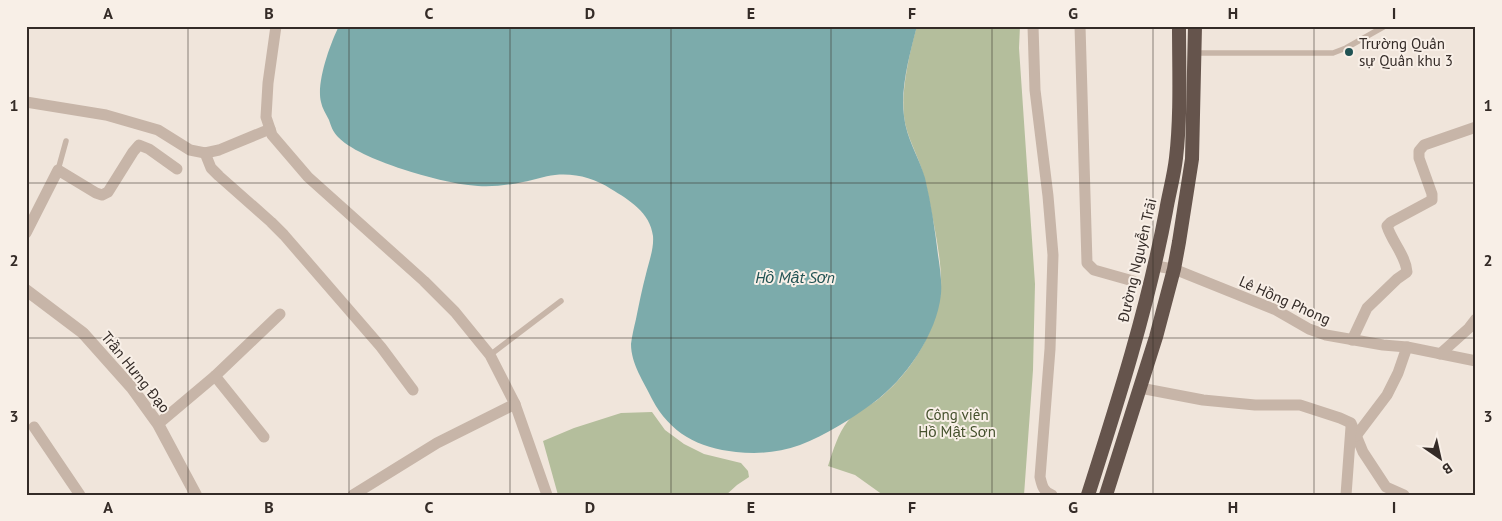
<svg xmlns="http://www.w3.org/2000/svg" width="1502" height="521" font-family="'PT Sans',sans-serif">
<rect width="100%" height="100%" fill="#f0e5db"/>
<g fill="#b4be9c">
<path d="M917 26H1020L1019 48 1035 284 1033 370 1024 495H883L855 475 828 466C833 451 838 433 848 421 854 412 867 407 876 401 908 376 933 338 940 297 944 274 936 234 931 210 929 199 927 188 924 177 919 156 906 137 904 116 901 91 910 50 917 26Z"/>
<polygon points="652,412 665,430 684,444 704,454 741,463 748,471 749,477 737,485 726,495 558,495 543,441 574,428 621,413"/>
</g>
<path fill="#7cabab" d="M339 26H917C910 53 900 89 904 116 906 138 919 157 925 178 931 203 935 230 938 255 940 268 942 282 941 294 937 334 905 380 873 403 851 419 826 435 800 445 779 453 757 454 736 452 698 448 670 433 652 399 644 382 631 364 631 344 632 336 634 327 636 319 639 304 642 289 646 274 649 261 654 249 653 236 650 212 629 200 611 189 594 178 575 173 555 175 544 176 534 180 523 182 509 185 493 187 478 186 452 184 427 177 402 169 382 162 353 152 338 137 333 132 331 126 329 120 326 114 322 108 321 102 316 83 330 44 339 26Z"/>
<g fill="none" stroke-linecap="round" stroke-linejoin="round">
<g stroke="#c7b5a8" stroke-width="5.5">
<polyline points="1195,53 1333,53 1346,48 1385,26"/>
<polyline points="58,170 66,141"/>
<polyline points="490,355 561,301"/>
</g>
<g stroke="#c7b5a8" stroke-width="11">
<polyline points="276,26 268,83 266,117 272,135 308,177 424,281 455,312 490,355 515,404 547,495"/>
<path d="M1033 26 1035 90 1048 196 1053 255 1050 349 1040 477C1042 485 1043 492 1052 495"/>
<polyline points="1080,26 1087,263 1094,270 1133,281"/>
<polyline points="26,102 106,115 158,130 190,150 205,153 219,150 270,129"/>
<polyline points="205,153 211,168 219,176 271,222 284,235 381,347 413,390"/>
<polyline points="26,233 58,170 96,193 102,195 108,192 133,152 139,145 149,149 177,169"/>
<polyline points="1155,266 1174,269 1276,310 1309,329 1326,335 1383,345 1407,347 1476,361"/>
<path d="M1352 340 1367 308 1397 279 1407 272C1406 256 1392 242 1387 226L1391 222 1432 200V194L1419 158V151L1424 145 1476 127"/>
<polyline points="1440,354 1469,328 1476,319"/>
<polyline points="215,376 264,437"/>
<polyline points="1140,388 1203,400 1255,405 1300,405 1340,418 1351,423 1363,452 1386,487 1404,495"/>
<polyline points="158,424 215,376 280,314"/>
<polyline points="34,427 80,495"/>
<polyline points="1356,436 1387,395 1398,373 1407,347"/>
<polyline points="353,495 437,443 515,404"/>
<polyline points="1346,495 1351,427"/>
</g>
<polyline stroke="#c7b5a8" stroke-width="12" points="26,290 83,333 132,388 158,424 196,495"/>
<g stroke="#65544c" stroke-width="14">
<path d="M1088 495C1118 401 1148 307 1166 211 1169 193 1174 176 1176 158 1181 115 1179 70 1179 26"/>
<polyline points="1106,495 1156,337 1174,269 1179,242 1192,159 1195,26"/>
</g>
</g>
<path fill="none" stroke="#342b27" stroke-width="1" stroke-opacity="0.55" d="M188 26V495M349 26V495M510 26V495M671 26V495M831 26V495M992 26V495M1153 26V495M1314 26V495M26 183H1476M26 338H1476"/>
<circle fill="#205253" stroke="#f8efe7" stroke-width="2" cx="1349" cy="52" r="5"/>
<g text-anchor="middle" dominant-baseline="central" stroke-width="4" stroke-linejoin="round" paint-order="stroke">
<g font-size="15" fill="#342b27" stroke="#f8efe7" text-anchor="start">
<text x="1359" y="43">Trường Quân<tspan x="1359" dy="17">sự Quân khu 3</tspan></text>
</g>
<g font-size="15" fill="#342b27" stroke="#f8efe7">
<text transform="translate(1137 260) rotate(-77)">Đường Nguyễn Trãi</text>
<text transform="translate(1285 300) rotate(24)">Lê Hồng Phong</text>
<text transform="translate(136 372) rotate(51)">Trần Hưng Đạo</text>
</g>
<g font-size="15" fill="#45512d" stroke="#f8efe7">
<text x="957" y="414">Công viên<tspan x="957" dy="17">Hồ Mật Sơn</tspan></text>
</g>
<g font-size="16" font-style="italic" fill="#205253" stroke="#f8efe7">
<text x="795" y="277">Hồ Mật Sơn</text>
</g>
</g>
<rect width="1502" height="521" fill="none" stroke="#f8efe7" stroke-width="55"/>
<g transform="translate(1440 458) rotate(146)" stroke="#f8efe7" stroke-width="4" paint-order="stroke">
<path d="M0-4L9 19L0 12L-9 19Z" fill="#342b27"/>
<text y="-8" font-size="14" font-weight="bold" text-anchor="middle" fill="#342b27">B</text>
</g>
<rect x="28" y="28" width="1446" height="466" fill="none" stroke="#342b27" stroke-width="2"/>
<g font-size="16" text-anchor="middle" font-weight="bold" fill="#342b27">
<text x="108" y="19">A</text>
<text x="269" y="19">B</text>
<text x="429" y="19">C</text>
<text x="590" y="19">D</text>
<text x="751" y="19">E</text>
<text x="912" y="19">F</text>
<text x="1073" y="19">G</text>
<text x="1233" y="19">H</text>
<text x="1394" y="19">I</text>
<text x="14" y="111">1</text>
<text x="1488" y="111">1</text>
<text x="14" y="266">2</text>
<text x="1488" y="266">2</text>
<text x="14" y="422">3</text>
<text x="1488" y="422">3</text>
<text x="108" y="513">A</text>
<text x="269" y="513">B</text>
<text x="429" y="513">C</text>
<text x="590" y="513">D</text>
<text x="751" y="513">E</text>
<text x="912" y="513">F</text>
<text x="1073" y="513">G</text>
<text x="1233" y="513">H</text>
<text x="1394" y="513">I</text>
</g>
</svg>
